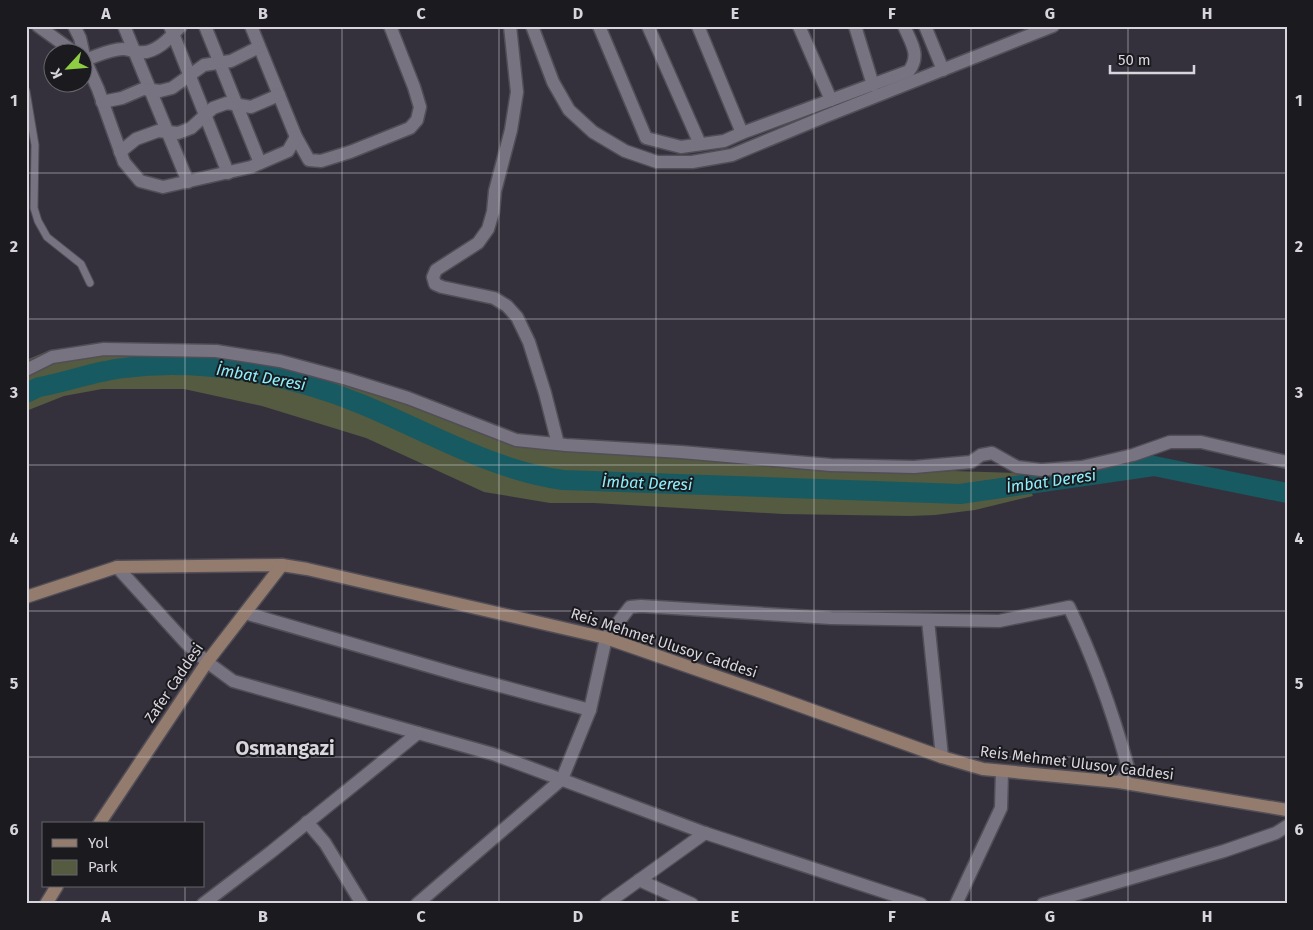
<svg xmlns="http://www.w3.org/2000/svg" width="1313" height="930" font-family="'Fira Sans',sans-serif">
<rect width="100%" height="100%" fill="#35313c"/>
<polygon fill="#545b40" points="69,348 211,356 280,365 335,378 503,441 529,446 884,473 953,471 1022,473 1033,496 975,510 935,515 910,516 783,514 594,503 550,503 484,492 366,438 262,406 184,389 102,389 64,396 26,411 26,360 50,350"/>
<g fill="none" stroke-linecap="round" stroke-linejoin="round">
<path stroke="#175a62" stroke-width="20" d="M26 393 39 387C67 382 95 371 124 368 202 358 289 374 361 404 427 431 491 470 563 480L960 494 1154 466 1287 493"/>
<defs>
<polyline id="lane" points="26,91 35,145 34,208 38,221 47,237 81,264 90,283"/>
<g id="street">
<polyline points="38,26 74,52"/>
<path d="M74 26 80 38 85 60C97 56 110 49 123 49 129 49 133 52 138 52 155 55 171 37 181 26"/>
<polyline points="124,26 188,182"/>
<polyline points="170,26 228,173"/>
<polyline points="205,26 260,163"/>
<polyline points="251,26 296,137 309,160 321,161 350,152 410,128 417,120 420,107 414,87 390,26"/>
<polyline points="510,26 517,92 511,130 495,191 493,212 488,229 478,243 436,270 433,277 435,284 442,287 494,298 507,306 517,317 529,342 545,393 558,444"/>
<polyline points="532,26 553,82 569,110 593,132 625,151 657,162 692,162 732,155 826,116 1053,26"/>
<path d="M599 26 646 138 681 147 724 141 742 133 909 71C921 55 911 43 904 26"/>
<polyline points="648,26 700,144"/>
<polyline points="698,26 742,133"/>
<polyline points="799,26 831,100"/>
<polyline points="855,26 873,85"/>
<polyline points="925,26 943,70"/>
<polyline points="82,58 85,60 98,89 124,162 140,181 163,187 251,167 288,151 296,137"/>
<polyline points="102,102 122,98 143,89 160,91 172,88 204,65 231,61 259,47"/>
<polyline points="120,152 136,139 158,131 178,133 191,128 213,108 227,103 251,107 279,95"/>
<polyline points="26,370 52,357 104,349 216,351 280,361 347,379 408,398 516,440 566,445 681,452 831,465 914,467 971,462 981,455 992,453 1017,467 1041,470 1082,467 1133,455 1170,442 1201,442 1287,462"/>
<polyline points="117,567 186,643 207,662 233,681 493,754 705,833 921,904"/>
<polyline points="245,613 463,676 590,710"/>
<polyline points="928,620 942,757"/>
<polyline points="307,822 325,843 362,904"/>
<polyline points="639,880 692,904"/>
<polyline points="203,904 271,852 418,733"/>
<path d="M417 904 562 779 590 710 606 638 630 607 641 606 831 618 999 621 1069 607C1095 661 1113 713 1129 771L1119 782"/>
<polyline points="606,904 705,833"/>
<polyline points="956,904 1001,808 1002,772"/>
<polyline points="1043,904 1224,851 1276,833 1287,826"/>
</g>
<g id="secondary">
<polyline points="26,597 117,567 282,565 307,569 606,638 770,695 942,757 983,769 1119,782 1287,810"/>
<polyline points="99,824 207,662 282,565"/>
<polyline points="46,904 57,886"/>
</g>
</defs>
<use href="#lane" stroke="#514e57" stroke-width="9"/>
<use href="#street" stroke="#514e57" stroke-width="15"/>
<use href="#secondary" stroke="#514e57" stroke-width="15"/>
<use href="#lane" stroke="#777380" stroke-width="7"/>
<use href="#street" stroke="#777380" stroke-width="12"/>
<use href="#secondary" stroke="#937b6d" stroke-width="12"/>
</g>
<path fill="none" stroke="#d8d5dd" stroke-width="1" stroke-opacity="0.55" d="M185 26V824M342 26V904M499 26V904M656 26V904M814 26V904M971 26V904M1128 26V904M26 173H1287M26 319H1287M26 465H1287M26 611H1287M26 757H1287M185 886V904"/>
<g text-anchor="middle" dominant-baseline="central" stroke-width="4" stroke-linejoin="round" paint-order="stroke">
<g font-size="15" fill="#d8d5dd" stroke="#1b1a1f">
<text transform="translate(664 643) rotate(18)">Reis Mehmet Ulusoy Caddesi</text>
<text transform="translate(174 683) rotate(-56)">Zafer Caddesi</text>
<text transform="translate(1077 763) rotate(7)">Reis Mehmet Ulusoy Caddesi</text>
</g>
<g font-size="16" font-style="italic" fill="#8bf0fc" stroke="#1b1a1f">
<text transform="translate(261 377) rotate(10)">İmbat Deresi</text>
<text transform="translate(1051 481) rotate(-8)">İmbat Deresi</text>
<text transform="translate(647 483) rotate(2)">İmbat Deresi</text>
</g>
<g font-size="20" font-weight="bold" fill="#d8d5dd" stroke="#1b1a1f">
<text x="285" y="748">Osmangazi</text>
</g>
</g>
<rect width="1313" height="930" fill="none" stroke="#1b1a1f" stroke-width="55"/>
<rect x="42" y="822" width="162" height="65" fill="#1b1a1f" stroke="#67656b"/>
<rect x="52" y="839" width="25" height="8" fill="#937b6d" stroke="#67656b"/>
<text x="88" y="848" font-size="15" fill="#d8d5dd">Yol</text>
<rect x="52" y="860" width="25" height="15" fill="#545b40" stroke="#67656b"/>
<text x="88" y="872" font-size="15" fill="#d8d5dd">Park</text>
<g transform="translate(68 68) rotate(244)"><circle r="24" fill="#1b1a1f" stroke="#67656b"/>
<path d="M0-4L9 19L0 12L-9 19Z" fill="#8ecd43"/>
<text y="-8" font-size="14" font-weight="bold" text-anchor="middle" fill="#d8d5dd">K</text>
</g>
<path d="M1110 65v8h84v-8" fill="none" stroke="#d8d5dd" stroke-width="2.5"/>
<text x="1118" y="65" font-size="15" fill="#d8d5dd" stroke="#1b1a1f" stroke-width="4" paint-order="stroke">50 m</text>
<rect x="28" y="28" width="1258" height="874" fill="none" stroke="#d8d5dd" stroke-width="2"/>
<g font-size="16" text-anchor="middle" font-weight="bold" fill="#d8d5dd">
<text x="106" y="19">A</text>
<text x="263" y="19">B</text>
<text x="421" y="19">C</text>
<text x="578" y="19">D</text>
<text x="735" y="19">E</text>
<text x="892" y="19">F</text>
<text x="1050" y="19">G</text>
<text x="1207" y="19">H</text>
<text x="14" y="106">1</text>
<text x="1299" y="106">1</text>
<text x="14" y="252">2</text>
<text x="1299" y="252">2</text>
<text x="14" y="398">3</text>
<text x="1299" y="398">3</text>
<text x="14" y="544">4</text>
<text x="1299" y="544">4</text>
<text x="14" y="689">5</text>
<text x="1299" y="689">5</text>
<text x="14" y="835">6</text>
<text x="1299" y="835">6</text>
<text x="106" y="922">A</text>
<text x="263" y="922">B</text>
<text x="421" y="922">C</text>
<text x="578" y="922">D</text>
<text x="735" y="922">E</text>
<text x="892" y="922">F</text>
<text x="1050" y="922">G</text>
<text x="1207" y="922">H</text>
</g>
</svg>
